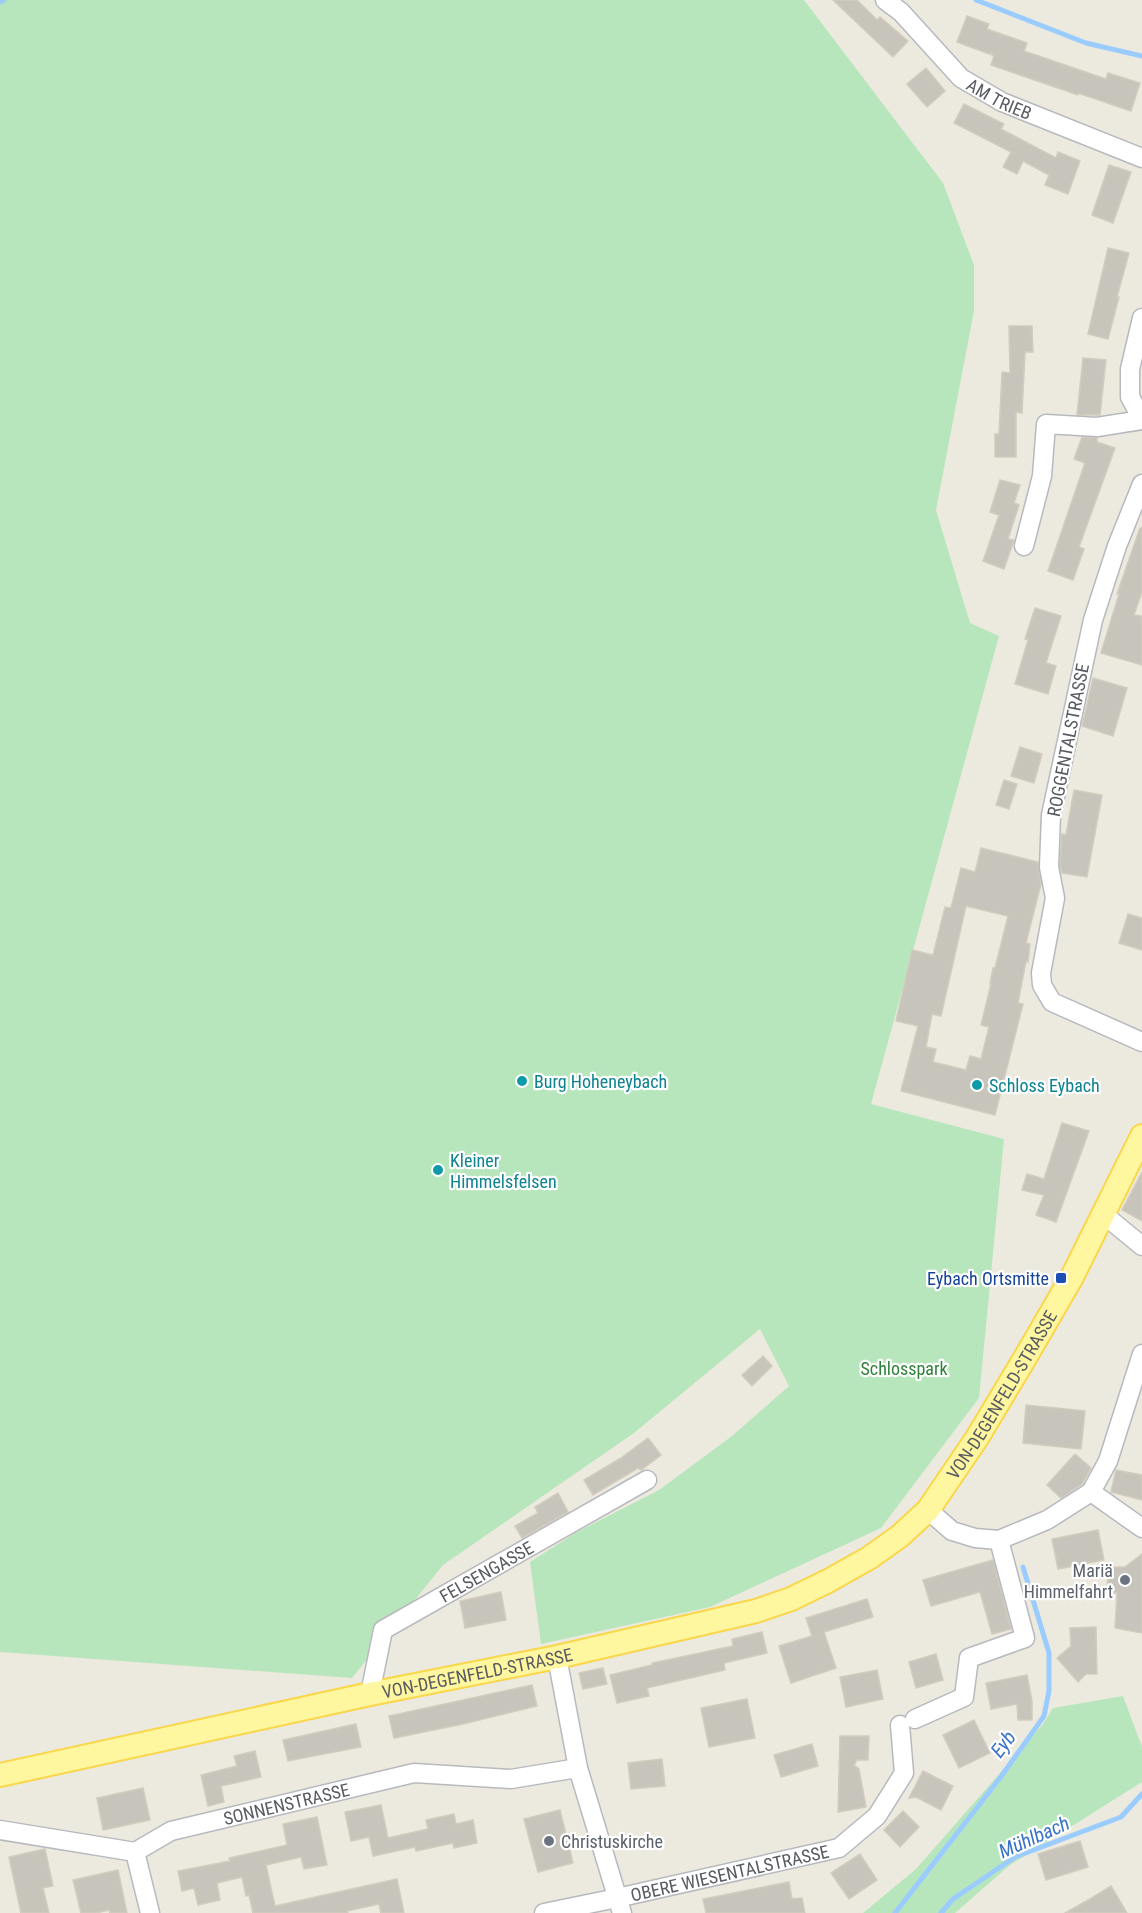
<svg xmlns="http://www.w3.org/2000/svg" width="1142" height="1913" font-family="'Roboto Condensed',sans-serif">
<rect width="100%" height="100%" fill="#eceade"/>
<g fill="#b8e6bc">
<polygon points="0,0 804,0 943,183 974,265 974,311 936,510 970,623 999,636 871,1104 1004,1139 979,1398 881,1528 710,1607 541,1644 530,1562 577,1532 659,1490 732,1436 789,1386 760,1329 634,1433 443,1565 352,1678 0,1652"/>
<polygon points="1123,1696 1142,1747 1142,1782 1010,1865 955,1913 863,1913 916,1869 1043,1724 1053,1708"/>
</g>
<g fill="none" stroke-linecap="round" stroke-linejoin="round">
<g stroke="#9bccff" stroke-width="5">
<polyline points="976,0 1086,43 1142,56"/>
<polyline points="0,2 4,0"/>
<polyline points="895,1913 1000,1778 1044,1716 1049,1691 1049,1653 1023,1567"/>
<polyline points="941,1913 953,1899 1015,1857 1121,1817 1142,1794"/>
</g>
</g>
<g fill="#c7c4bc" stroke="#d1ccbd" stroke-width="1.5" fill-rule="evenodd">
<polygon points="833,0 857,0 877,20 880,17 908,41 893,57"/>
<polygon points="967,16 989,24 987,29 1027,43 1024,51 1106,79 1108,73 1140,83 1131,111 1078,93 1078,95 991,65 994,56 990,54 992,51 989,54 957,42"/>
<polygon points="926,68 945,91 927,107 907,84"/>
<polygon points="964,104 1004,124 1001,129 1056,158 1058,152 1080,161 1068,194 1045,185 1049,175 1023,161 1017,174 1003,167 1011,152 954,123"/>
<polygon points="1109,165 1131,172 1113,223 1092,215"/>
<polygon points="1108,248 1129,253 1117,297 1119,297 1108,339 1088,334"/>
<polygon points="1009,326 1032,326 1033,352 1025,352 1022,413 1016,412 1016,457 995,457 995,434 999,434 1002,372 1010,373"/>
<polygon points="1083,358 1106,360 1100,415 1077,415"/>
<polygon points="1082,437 1097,438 1097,442 1115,448 1079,547 1084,549 1073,580 1048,571 1085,463 1074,459"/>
<polygon points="1000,480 1020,485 1014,503 1019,505 1008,539 1014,540 1004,569 983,561 999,515 990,512"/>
<polygon points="1140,528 1142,528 1142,592 1134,615 1142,616 1142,665 1101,653 1119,594 1117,594"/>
<polygon points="1035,608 1061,616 1046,663 1056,666 1048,694 1015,684 1028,640 1025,639"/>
<polygon points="1093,678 1127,688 1113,736 1082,726"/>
<polygon points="1020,747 1042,754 1034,783 1011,776"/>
<polygon points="1004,780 1017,784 1009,809 996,805"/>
<polygon points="1074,790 1102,795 1087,877 1062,873 1060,866 1062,834 1066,835"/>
<path d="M981 848 1038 862 1041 884 1026 943 1030 944 1028 962 1026 961 1018 1003 1023 1004 995 1115 901 1091 918 1026 896 1021 912 950 933 955 945 907 951 908 961 868 975 872ZM966 906 1008 916 995 968H993L990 984H991L981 1025 989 1027 981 1059 970 1056 966 1070 933 1062 936 1049 926 1047 932 1014 941 1016Z"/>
<polygon points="1128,914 1142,918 1142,950 1119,943"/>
<polygon points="1062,1123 1089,1131 1056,1222 1036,1215 1044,1195 1022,1190 1027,1174 1044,1179"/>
<polygon points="1142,1172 1142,1221 1122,1210"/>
<polygon points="763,1356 772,1366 752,1386 742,1375"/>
<polygon points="1026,1405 1085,1411 1081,1449 1023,1443"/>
<polygon points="648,1438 661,1455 641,1470 638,1468 593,1495 584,1480 621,1458"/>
<polygon points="1075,1454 1091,1468 1082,1484 1061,1498 1047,1485"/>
<polygon points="1116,1470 1142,1475 1142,1500 1111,1492"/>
<polygon points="558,1493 568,1512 522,1538 515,1526 538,1513 535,1507"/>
<polygon points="1098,1530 1104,1560 1058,1569 1052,1539"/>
<polygon points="1142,1554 1142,1633 1115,1628 1117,1593 1107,1593 1108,1567 1125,1567"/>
<polygon points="993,1560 1011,1629 992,1634 980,1592 931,1606 923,1580"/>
<polygon points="501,1592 506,1620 465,1628 460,1601"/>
<polygon points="867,1599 873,1617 824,1632 836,1668 791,1683 779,1646 812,1636 806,1618"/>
<polygon points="1096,1627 1097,1674 1086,1674 1078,1682 1057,1658 1071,1646 1070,1628"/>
<polygon points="762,1632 767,1653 724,1663 725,1670 647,1688 649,1696 617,1703 610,1675 652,1665 652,1663 733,1646 732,1639"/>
<polygon points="936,1654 943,1680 916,1688 909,1662"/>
<polygon points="603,1668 607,1684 583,1689 579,1673"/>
<polygon points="877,1670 883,1699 846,1707 840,1677"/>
<polygon points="1027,1675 1032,1701 1032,1720 1018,1720 1017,1704 991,1709 986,1683"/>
<polygon points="532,1685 537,1706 463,1724 394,1738 389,1716"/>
<polygon points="747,1699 755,1738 709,1747 701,1708"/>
<polygon points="974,1720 990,1753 959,1768 943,1735"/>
<polygon points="356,1724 361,1747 288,1761 283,1740"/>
<polygon points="840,1736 869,1736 868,1760 857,1760 854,1765 859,1769 866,1807 838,1812"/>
<polygon points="812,1744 818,1766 781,1777 774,1755"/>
<polygon points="255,1751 261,1777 221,1786 224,1802 208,1806 201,1775 237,1766 234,1756"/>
<polygon points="662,1759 665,1786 631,1789 628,1763"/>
<polygon points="923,1771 953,1786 941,1810 916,1797 909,1798"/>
<polygon points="143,1788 150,1820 103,1830 97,1798"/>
<polygon points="381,1805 388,1838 428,1829 426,1820 454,1814 456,1824 473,1820 477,1843 454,1848 453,1843 416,1851 415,1847 373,1856 369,1837 351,1841 345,1812"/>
<polygon points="560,1810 573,1863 538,1872 524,1819"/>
<polygon points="903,1811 919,1827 900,1847 884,1830"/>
<polygon points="317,1817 327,1865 304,1869 301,1857 266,1865 275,1906 397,1879 404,1913 381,1913 379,1904 347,1911 348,1913 253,1913 249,1895 246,1896 242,1877 217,1883 220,1900 198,1905 194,1888 182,1891 178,1871 230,1861 229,1858 287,1845 283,1824"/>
<polygon points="1080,1841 1088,1867 1046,1880 1038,1854"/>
<polygon points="45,1849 53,1886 43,1888 49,1913 21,1913 9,1857"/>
<polygon points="860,1854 877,1880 849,1899 831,1873"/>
<polygon points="118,1870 127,1913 110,1913 109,1910 96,1913 81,1913 73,1880"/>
<polygon points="789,1882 792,1899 802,1898 805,1913 706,1913 703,1899"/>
<polygon points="1111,1886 1127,1913 1065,1913 1090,1899"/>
</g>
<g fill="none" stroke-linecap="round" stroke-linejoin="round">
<defs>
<g id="minor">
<path id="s1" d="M885 0 901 12 961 78 1002 102 1142 158"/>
<polyline points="1142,318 1130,369 1130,397 1142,419"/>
<polyline points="1142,484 1117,546 1093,620 1051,815 1049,867 1055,898 1041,973 1042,985 1052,1002 1142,1042"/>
<polyline points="1024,546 1042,476 1046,424 1097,427 1142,420"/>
<polyline points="1103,1214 1142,1246"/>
<polyline points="1091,1492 1142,1528"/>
<polyline points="928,1510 952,1531 975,1538 999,1540 1047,1520 1091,1492 1108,1461 1142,1354"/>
<polyline points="557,1657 578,1768 622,1913"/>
<path id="s2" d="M370 1694 383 1630 647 1480"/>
<polyline points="915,1719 964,1697 969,1658 1025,1638 999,1540"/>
<path id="s3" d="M0 1830 135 1852 171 1831 414 1773 511 1779 578 1768"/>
<polyline points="135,1852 150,1913"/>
<path id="s4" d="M544 1913 617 1898 839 1848 877 1816 904 1773 900 1725"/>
</g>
<g id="major">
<path id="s5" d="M0 1775 370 1694 557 1657 756 1611 791 1599 828 1581 869 1558 900 1536 928 1510 977 1438 1025 1358 1072 1277 1142 1136"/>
</g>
</defs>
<use href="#minor" stroke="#b7b9bf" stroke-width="21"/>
<use href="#major" stroke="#f9d64a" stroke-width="26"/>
<use href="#minor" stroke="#fff" stroke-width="18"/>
<use href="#major" stroke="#fff7a0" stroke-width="22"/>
</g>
<g fill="#0f9aa8" stroke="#fff" stroke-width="2">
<circle cx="522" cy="1081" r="6"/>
<circle cx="977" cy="1085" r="6"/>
<circle cx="438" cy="1170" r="6"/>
</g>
<rect fill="#1a4fb4" stroke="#fff" stroke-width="2" x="1055" y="1272" width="12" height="12" rx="3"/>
<g fill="#6b7280" stroke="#fff" stroke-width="2">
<circle cx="1125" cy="1580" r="6"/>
<circle cx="549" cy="1841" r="6"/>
</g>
<g text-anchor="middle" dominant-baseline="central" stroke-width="4.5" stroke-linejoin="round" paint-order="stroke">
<g font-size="18" fill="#585b61" stroke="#fff">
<text stroke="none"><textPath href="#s1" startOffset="153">AM TRIEB</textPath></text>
<text transform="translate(1068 740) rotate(-79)">ROGGENTALSTRASSE</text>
<text stroke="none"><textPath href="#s5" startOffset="1112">VON-DEGENFELD-STRASSE</textPath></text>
<text stroke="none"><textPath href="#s2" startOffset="184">FELSENGASSE</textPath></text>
<text stroke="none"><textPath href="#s5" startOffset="488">VON-DEGENFELD-STRASSE</textPath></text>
<text stroke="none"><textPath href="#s3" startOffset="297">SONNENSTRASSE</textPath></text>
<text stroke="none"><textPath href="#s4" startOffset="190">OBERE WIESENTALSTRASSE</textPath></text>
</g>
<g font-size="18" fill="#0d838f" stroke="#fff" text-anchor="start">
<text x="534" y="1081">Burg Hoheneybach</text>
<text x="989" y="1085">Schloss Eybach</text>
<text x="450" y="1160">Kleiner<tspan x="450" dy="21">Himmelsfelsen</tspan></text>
</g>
<g font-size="18" fill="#164399" stroke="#fff" text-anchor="end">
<text x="1049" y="1278">Eybach Ortsmitte</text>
</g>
<g font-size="18" fill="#2e8239" stroke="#fff">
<text x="904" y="1368">Schlosspark</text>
</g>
<g font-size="18" fill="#5b616d" stroke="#fff" text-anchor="end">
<text x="1113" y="1570">Mariä<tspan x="1113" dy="21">Himmelfahrt</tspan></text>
<text x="561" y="1841" text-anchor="start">Christuskirche</text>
</g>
<g font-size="20" font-style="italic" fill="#3873c8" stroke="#fff">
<text transform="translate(1003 1744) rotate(-53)">Eyb</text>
<text transform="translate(1034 1837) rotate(-24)">Mühlbach</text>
</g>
</g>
</svg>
